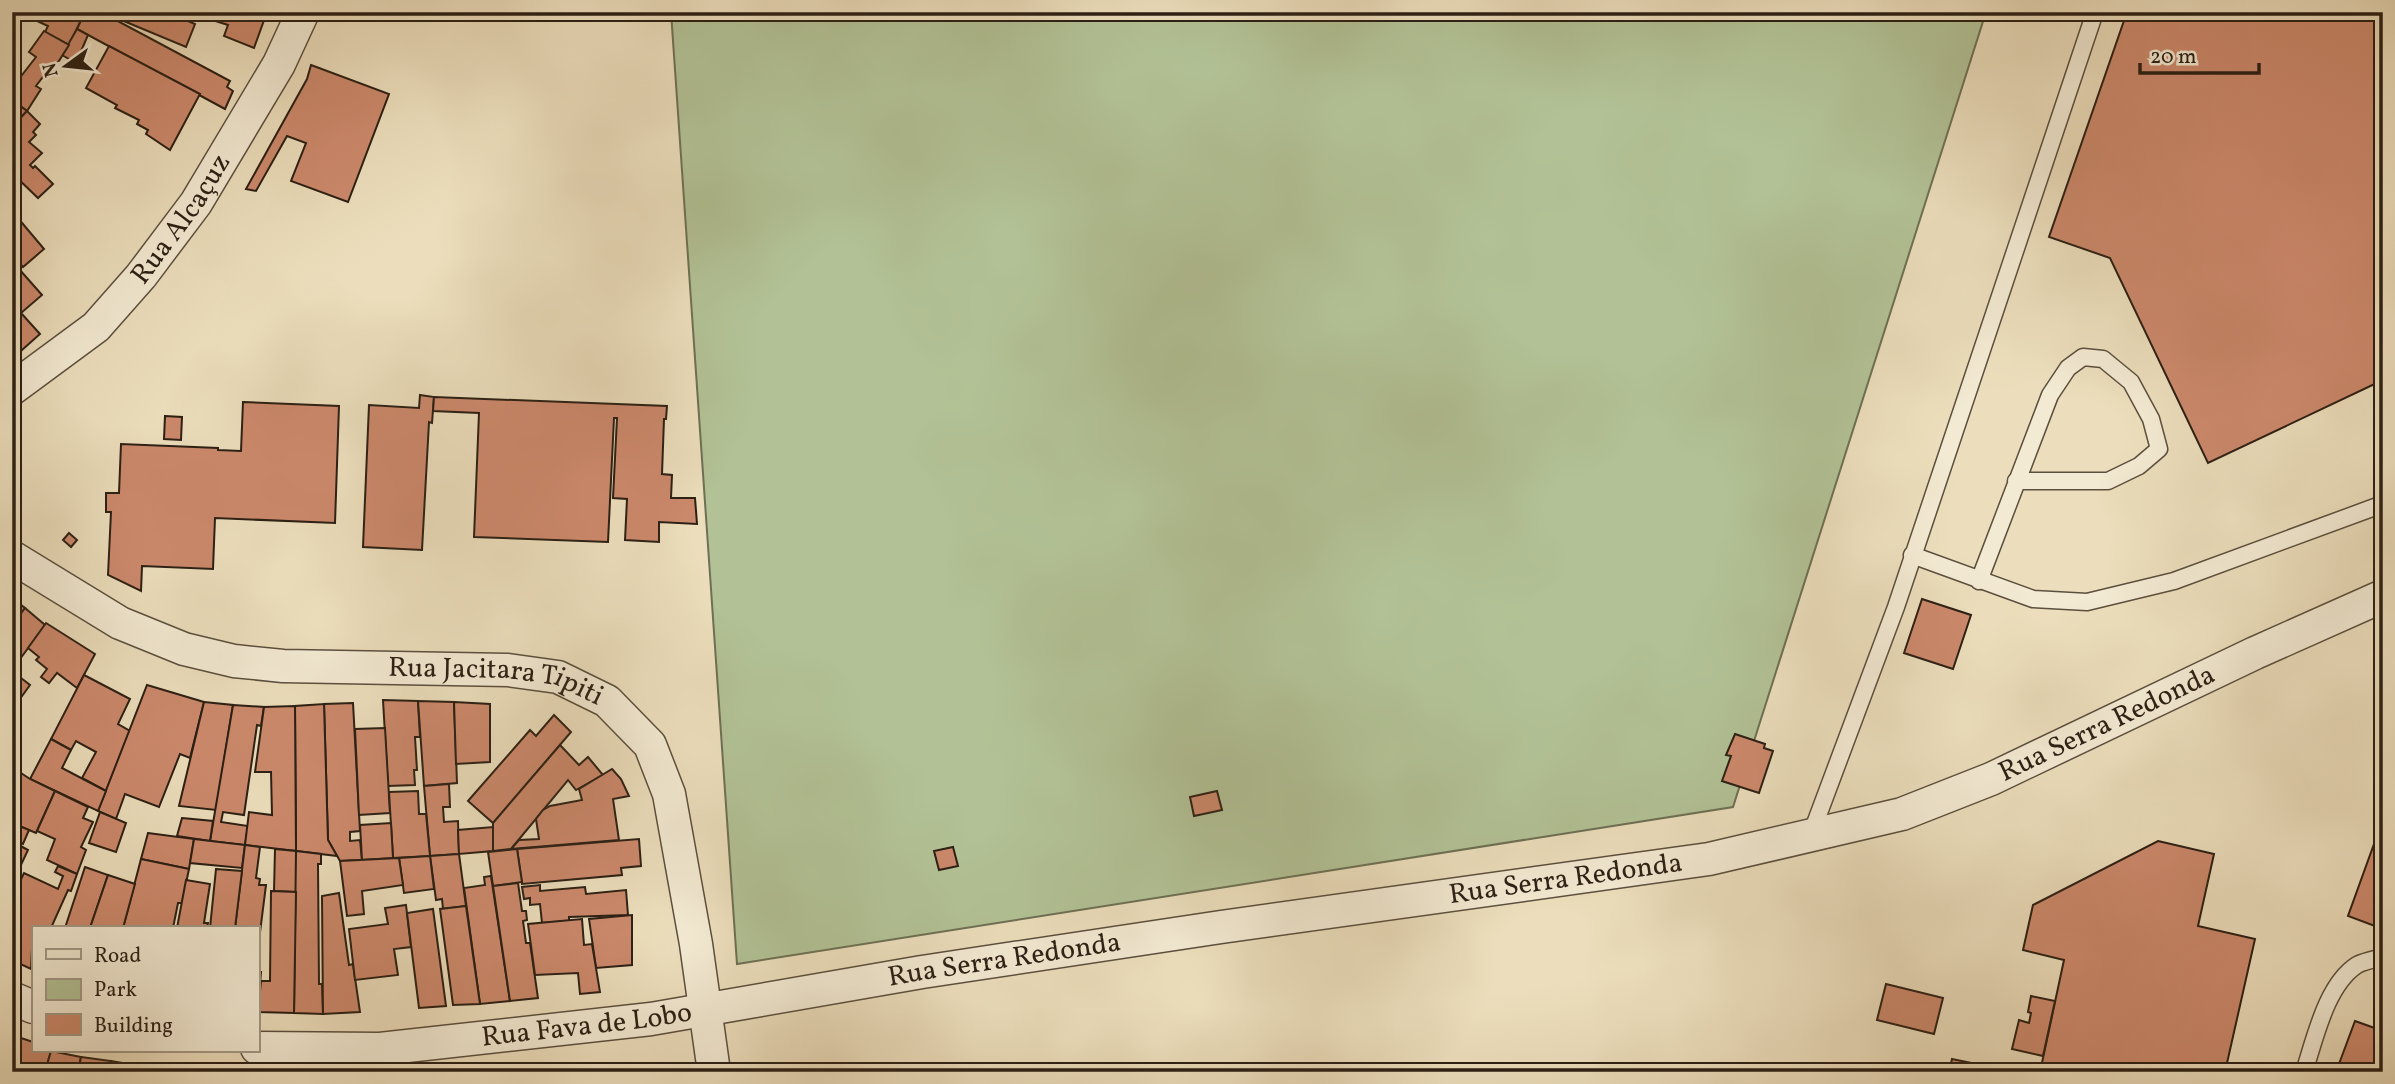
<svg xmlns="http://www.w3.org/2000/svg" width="2395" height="1084" font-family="Vollkorn,serif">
<rect width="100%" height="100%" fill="#ecdebc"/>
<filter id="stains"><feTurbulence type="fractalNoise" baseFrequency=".00286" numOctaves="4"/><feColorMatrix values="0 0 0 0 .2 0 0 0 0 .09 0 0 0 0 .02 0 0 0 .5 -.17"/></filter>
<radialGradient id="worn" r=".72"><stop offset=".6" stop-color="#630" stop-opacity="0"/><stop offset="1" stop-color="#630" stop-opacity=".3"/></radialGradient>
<polygon fill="#b2c296" stroke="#6e7055" stroke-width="2" points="671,12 1986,12 1733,807 737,964"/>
<g fill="#cc896c" stroke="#2b1f14" stroke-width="2">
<polygon points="26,12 85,12 69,45 45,32 48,26 24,15"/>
<polygon points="85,12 101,12 230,81 227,87 233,91 225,109 77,29"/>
<polygon points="102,12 167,12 195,24 186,47"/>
<polygon points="187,12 267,12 254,48 224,36 228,25"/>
<polygon points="2127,12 2383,12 2383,380 2208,463 2110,258 2049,237"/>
<polygon points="77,29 88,35 76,63 62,55"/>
<polygon points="44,31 69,45 55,67 52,65 36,86 41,89 27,111 12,100 12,68 22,75 36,57 29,52"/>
<polygon points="109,46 200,94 170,150 146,134 148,130 137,124 139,120 115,108 117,105 86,88"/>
<polygon points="311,65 389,94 348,202 291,181 306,143 287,136 256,191 246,189 307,79"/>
<polygon points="12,100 27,111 12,127"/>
<polygon points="27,111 40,124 33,132 36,135 29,142 42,153 30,165 33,168 35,166 53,184 38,198 12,173 12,127"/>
<polygon points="12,211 44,249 23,267 12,255"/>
<polygon points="12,261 42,295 21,313 40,334 13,358"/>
<polygon points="420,395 434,397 432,423 429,422 422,550 363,547 369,405 419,408"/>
<polygon points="434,397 667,406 666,419 664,419 662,474 672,475 671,498 695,498 697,524 659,522 659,542 625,540 627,499 613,498 617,418 614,418 608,542 474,537 479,413 433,411"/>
<polygon points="243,402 339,406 335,523 215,518 213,569 142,566 141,591 108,575 111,512 106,512 106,493 119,493 121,444 218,448 218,450 241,451"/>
<polygon points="165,416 182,417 181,440 164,439"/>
<polygon points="69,533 77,540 71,547 63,540"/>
<polygon points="12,598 25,608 12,626"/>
<polygon points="1922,599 1971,615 1953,669 1904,653"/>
<polygon points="25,608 45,625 12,670 12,626"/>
<polygon points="46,623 95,654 77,688 57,673 49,683 41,677 47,669 36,660 39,657 28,648"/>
<polygon points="12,671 30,685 12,710"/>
<polygon points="84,675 130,699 118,724 130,731 106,791 82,778 96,752 76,741 71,750 51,739"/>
<polygon points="147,685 204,702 190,758 180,754 159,807 125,794 116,819 98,811"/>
<polygon points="383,700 418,701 420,737 415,737 417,770 414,770 415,785 388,786"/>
<polygon points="418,701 454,702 457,783 424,786"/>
<polygon points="204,702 233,705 216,810 179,806"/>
<polygon points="454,702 490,704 490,762 456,764"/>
<polygon points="353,703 360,831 350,832 350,841 360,840 362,860 340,861 328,840 324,704"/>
<polygon points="324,704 328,840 337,856 296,851 295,706"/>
<polygon points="233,705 264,707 261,726 257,725 244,815 223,812 221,822 248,826 245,845 210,841"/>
<polygon points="295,706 296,851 245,845 249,812 272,815 271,772 255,772 264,707"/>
<polygon points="554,715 571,732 493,823 468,801 530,730 536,736"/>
<polygon points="385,728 390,813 359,815 355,729"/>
<polygon points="1735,734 1765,744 1764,748 1773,751 1759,793 1722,781 1731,756 1726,755"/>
<polygon points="51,739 71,750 62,768 106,791 98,811 30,779"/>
<polygon points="560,745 579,765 588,757 603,775 576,790 568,780 511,849 493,851 493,823"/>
<polygon points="12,767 30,779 55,791 36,833 12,823"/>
<polygon points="612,769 621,779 629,796 613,799 619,840 511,849 519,840 539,839 536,819 543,810 550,806 582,800 579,789"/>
<polygon points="449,784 450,807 443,807 444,822 458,821 459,854 430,856 424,786"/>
<polygon points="55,791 88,807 83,818 93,822 81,847 86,850 77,874 47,860 55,839 37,831"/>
<polygon points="418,791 419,814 426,814 430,856 393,858 389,792"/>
<polygon points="1217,791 1222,810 1194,816 1190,797"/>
<polygon points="100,812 126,823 116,852 89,843"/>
<polygon points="182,818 213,821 210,841 177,836"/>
<polygon points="2383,819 2383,929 2348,916"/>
<polygon points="12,823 29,830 23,844 12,839"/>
<polygon points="391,823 393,858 362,860 360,825"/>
<polygon points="493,827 493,851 459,854 458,830"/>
<polygon points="148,833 194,839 189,869 141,859"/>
<polygon points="194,839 245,845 242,868 190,863"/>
<polygon points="639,839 641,866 621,868 622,875 522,884 517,849"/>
<polygon points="2158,841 2214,854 2198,926 2255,939 2225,1072 2040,1072 2064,960 2023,950 2033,905"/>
<polygon points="15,843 28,850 12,884 12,850"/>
<polygon points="245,845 260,847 256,878 260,879 259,885 266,885 257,956 257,928 235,928"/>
<polygon points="953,847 958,866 939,870 934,851"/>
<polygon points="275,849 296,851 296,892 274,891"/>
<polygon points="517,849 522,882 493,886 488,852"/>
<polygon points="296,851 321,854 321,864 318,864 319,984 322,984 323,1014 294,1013"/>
<polygon points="459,854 466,906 443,909 442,899 436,900 430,856"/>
<polygon points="430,856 434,889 404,893 399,858"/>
<polygon points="399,858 403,885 362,891 364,914 347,916 340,861"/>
<polygon points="141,859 189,869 182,903 178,903 173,928 123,928"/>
<polygon points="58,866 77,874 71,891 68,890 51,928 33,928 31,969 12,960 12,898 24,873 58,889 63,876 55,872"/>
<polygon points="85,867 108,875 90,928 65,928"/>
<polygon points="216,869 242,871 235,928 210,928"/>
<polygon points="108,875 135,884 123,928 90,928"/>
<polygon points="491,876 510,1001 480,1004 464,888 485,885 484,877"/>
<polygon points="186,880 210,884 204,923 208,923 207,928 177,928"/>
<polygon points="518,883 522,911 526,911 527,920 523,921 526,943 530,943 538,998 510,1001 493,886"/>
<polygon points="540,885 540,891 585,887 586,894 626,890 628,915 569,917 569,921 542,923 540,904 530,905 530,898 524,899 522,887"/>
<polygon points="271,891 296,892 294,1013 258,1012 261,981 270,981"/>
<polygon points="339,893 349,965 353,964 360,1012 323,1014 322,896"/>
<polygon points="406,905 411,947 394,949 398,975 355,980 349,929 388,924 385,908"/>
<polygon points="466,906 480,1004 453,1005 440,909"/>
<polygon points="433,909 446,1006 419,1008 407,913"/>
<polygon points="632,915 632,965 596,968 589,919"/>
<polygon points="582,919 584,945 592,944 600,992 580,994 578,973 535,975 528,924"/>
<polygon points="257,972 261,972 258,1012 257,1012"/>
<polygon points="1886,984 1943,998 1934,1034 1877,1020"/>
<polygon points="2031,996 2055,1001 2043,1056 2012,1049 2019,1020 2029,1023 2031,1013 2028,1012"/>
<polygon points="2355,1021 2383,1031 2383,1072 2336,1072"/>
<polygon points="12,1035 33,1042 33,1051 51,1051 45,1072 12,1072"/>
<polygon points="51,1051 81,1057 78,1072 45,1072"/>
<polygon points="81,1057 111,1061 109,1072 78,1072"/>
<polygon points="1952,1059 1991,1067 1990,1072 1949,1072"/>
<polygon points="111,1061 140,1066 139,1072 109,1072"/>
<polygon points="623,1063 625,1072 602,1072 601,1065"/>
<polygon points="140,1066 170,1071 170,1072 139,1072"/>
<polygon points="2000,1066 2024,1072 1998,1072"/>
<polygon points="2028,1066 2040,1068 2040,1072 2027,1072"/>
<polygon points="571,1067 571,1072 527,1072"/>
</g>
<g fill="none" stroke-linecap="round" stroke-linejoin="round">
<defs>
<g id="lane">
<polyline points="1912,555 2033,599 2087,602 2174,581 2383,504"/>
<polyline points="1979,581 2050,395 2068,368 2083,357 2103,359 2131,382 2151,419 2159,449 2139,466 2108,481 2016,481"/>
<polyline points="1810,837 1896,607 2095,12"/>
<path d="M2304 1072C2315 1039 2326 985 2357 965 2364 961 2375 959 2383 957"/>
</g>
<g id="street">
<path id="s1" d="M12 389 96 327 141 276 196 203 279 64 303 12"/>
<path id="s2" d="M12 557 120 623 184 649 234 661 283 666 508 670 558 677 607 701 650 745 669 794 696 944 714 1072"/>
<polyline points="12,998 33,1007"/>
<path id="s3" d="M257 1048 380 1049 651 1019 922 972 1221 927 1709 859 1902 814 1991 779 2255 653 2383 596"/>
</g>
</defs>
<use href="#lane" stroke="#5b4f3e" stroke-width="19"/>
<use href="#street" stroke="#5b4f3e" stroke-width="35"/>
<use href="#lane" stroke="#f3ead3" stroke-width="16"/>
<use href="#street" stroke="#f3ead3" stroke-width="32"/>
</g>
<g text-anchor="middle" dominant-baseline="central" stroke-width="7" stroke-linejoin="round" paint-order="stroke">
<g font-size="28" fill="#2b1f14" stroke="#f3ead3">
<text stroke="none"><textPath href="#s1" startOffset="242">Rua Alcaçuz</textPath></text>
<text stroke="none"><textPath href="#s2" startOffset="511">Rua Jacitara Tipiti</textPath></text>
<text stroke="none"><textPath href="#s3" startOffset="1888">Rua Serra Redonda</textPath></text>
<text stroke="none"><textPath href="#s3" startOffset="1321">Rua Serra Redonda</textPath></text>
<text stroke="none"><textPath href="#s3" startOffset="754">Rua Serra Redonda</textPath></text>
<text stroke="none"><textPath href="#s3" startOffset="331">Rua Fava de Lobo</textPath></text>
</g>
</g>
<rect width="2395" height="1084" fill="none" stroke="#ecdebc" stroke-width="42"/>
<rect x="14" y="14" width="2367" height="1056" fill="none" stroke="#2b1f14" stroke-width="3.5"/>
<rect x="21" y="21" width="2353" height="1042" fill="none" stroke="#2b1f14" stroke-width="2"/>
<rect x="32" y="926" width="228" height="126" fill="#f3ead3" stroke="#a39987" stroke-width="2"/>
<rect x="46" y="949" width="35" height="10" fill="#f3ead3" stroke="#a39987" stroke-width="2"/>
<text x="94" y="962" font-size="21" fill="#2b1f14">Road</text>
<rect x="46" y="979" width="35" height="21" fill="#b2c296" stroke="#a39987" stroke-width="2"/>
<text x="94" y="996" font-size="21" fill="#2b1f14">Park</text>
<rect x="46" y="1014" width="35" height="21" fill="#cc896c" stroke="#a39987" stroke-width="2"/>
<text x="94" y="1032" font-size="21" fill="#2b1f14">Building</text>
<g transform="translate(66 66) rotate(255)" stroke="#f3ead3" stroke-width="5" paint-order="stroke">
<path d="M0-5L12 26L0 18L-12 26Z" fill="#2b1f14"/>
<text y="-10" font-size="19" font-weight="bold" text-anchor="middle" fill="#2b1f14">N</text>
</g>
<path d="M2140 63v10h119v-10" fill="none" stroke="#2b1f14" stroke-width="3.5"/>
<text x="2150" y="63" font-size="21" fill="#2b1f14" stroke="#f3ead3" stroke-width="5" paint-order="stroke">20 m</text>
<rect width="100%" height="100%" filter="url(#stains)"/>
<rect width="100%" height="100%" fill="url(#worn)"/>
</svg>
